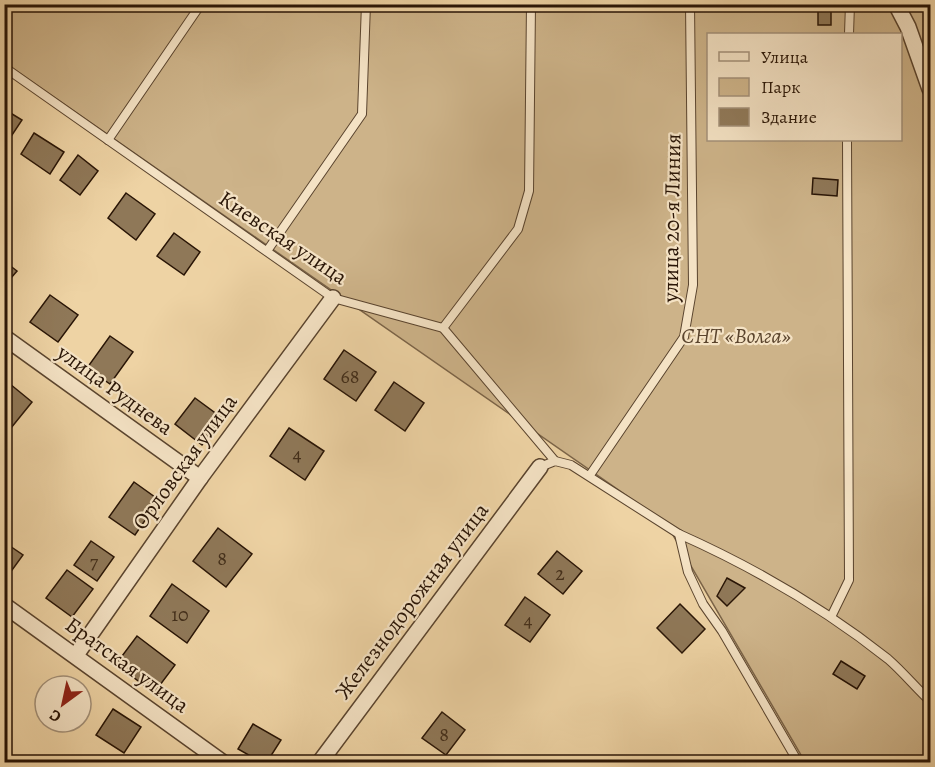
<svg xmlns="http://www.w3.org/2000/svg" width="935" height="767" font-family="Alegreya,serif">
<rect width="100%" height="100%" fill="#eed3a4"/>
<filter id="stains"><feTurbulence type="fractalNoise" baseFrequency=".00333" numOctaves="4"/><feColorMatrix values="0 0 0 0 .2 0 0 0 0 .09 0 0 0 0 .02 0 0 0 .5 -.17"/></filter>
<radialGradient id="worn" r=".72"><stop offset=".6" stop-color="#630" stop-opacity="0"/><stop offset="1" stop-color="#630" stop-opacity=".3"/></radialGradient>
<path fill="#cdb389" stroke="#7b6448" stroke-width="1.5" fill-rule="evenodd" d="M5 5H930V762H805L666 523 5 63ZM708 34H900V140H708Z"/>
<g fill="#8f7858" stroke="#291506" stroke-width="1.5">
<polygon points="818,4 840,4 840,11 831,11 831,25 818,25"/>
<polygon points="4,109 22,120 6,144 4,143"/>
<polygon points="34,133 64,152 50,174 21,154"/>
<polygon points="78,155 98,171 80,195 60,180"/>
<polygon points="813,178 838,180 837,196 812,194"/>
<polygon points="126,193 155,214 136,240 108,218"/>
<polygon points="174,233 200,252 184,275 157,256"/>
<polygon points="4,261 17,271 4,286"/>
<polygon points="50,295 78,315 58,342 30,322"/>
<polygon points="110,336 133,352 110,384 87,368"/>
<polygon points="344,350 376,372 356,401 324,379"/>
<polygon points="394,382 424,403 405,431 375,410"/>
<polygon points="10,384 32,402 11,428 4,423 4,390"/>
<polygon points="195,398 222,418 202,445 175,424"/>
<polygon points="289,428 324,451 305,480 270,456"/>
<polygon points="134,482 159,500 135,535 109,517"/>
<polygon points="218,528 252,554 226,587 193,561"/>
<polygon points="91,541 114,557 97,581 74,565"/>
<polygon points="4,542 23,555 7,577 4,575"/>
<polygon points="557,551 582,571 563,594 538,574"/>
<polygon points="67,570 93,589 72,617 46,598"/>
<polygon points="727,578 745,588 727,606 717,596"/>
<polygon points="172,584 209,611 187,643 150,616"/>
<polygon points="525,597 550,615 530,642 505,625"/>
<polygon points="680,604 705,629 682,653 657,628"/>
<polygon points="137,636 175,665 154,693 116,664"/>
<polygon points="841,661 865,676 857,689 833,674"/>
<polygon points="113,709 141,727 124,753 96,735"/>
<polygon points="442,712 465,730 446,755 422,738"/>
<polygon points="253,724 281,740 267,762 261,762 238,749"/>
</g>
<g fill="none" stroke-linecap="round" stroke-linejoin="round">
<defs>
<g id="service">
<polyline points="849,34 850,4"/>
<polyline points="4,67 333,298 443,328 555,461"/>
<polyline points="108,140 201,4"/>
<polyline points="267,251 362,114 366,4"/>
<polyline points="443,328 518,229 529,191 531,4"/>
<polyline points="540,467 555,461 571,465 679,534 688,572 703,604 722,631 798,762"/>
<polyline points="590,475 684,337 693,285 690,4"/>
<path d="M679 534C753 567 825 609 888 659 903 672 916 688 930 701"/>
<polyline points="831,617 849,580 847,140"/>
</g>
<g id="minor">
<polyline points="896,4 908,27 930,89"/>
<polyline points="4,337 200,478"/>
<polyline points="4,605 222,762"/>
<polyline points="76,655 200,478 333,298"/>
<polyline points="320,762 540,467"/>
</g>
</defs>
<use href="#service" stroke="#5a442e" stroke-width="10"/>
<use href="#minor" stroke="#5a442e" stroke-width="18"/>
<use href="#service" stroke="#f4e2c4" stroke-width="8"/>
<use href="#minor" stroke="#f4e2c4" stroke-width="15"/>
</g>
<g text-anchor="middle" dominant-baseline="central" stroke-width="4.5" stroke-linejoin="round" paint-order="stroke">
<g font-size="20" fill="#422e1a">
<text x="350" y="376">68</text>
<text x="297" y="454">4</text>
<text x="222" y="558">8</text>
<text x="94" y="561">7</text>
<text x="560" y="573">2</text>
<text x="180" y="614">10</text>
<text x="528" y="620">4</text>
<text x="444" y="734">8</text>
</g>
<g font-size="22" fill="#291506" stroke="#f4e2c4">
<text transform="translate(672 218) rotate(-89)">улица 20-я Линия</text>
<text transform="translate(283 238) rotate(34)">Киевская улица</text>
<text transform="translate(115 390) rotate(36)">улица Руднева</text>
<text transform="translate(185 462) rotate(-54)">Орловская улица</text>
<text transform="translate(412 601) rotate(-53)">Железнодорожная улица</text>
<text transform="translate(127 665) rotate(36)">Братская улица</text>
</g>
<g font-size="22" font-style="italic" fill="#5a442d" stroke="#f4e2c4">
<text x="736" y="336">СНТ «Волга»</text>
</g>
</g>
<rect width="935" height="767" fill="none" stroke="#eed3a4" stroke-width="24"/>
<rect x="6" y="6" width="923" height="755" fill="none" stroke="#291506" stroke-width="3"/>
<rect x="12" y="12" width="911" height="743" fill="none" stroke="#291506" stroke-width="1.5"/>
<rect x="707" y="33" width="195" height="108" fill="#f4e2c4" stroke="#a39078" stroke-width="1.5"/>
<rect x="719" y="52" width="30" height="9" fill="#f4e2c4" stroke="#a39078" stroke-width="1.5"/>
<text x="761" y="63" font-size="18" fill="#291506">Улица</text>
<rect x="719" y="78" width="30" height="18" fill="#cdb389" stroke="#a39078" stroke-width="1.5"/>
<text x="761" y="93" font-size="18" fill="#291506">Парк</text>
<rect x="719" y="108" width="30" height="18" fill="#8f7858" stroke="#a39078" stroke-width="1.5"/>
<text x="761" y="123" font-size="18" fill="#291506">Здание</text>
<g transform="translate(63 704) rotate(213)"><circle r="28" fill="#f4e2c4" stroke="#a39078" stroke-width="1.5"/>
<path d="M0-4.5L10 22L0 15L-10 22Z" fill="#8f2418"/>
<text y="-9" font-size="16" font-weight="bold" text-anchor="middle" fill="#291506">С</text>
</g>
<rect width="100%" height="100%" filter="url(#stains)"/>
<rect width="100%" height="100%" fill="url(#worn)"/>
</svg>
